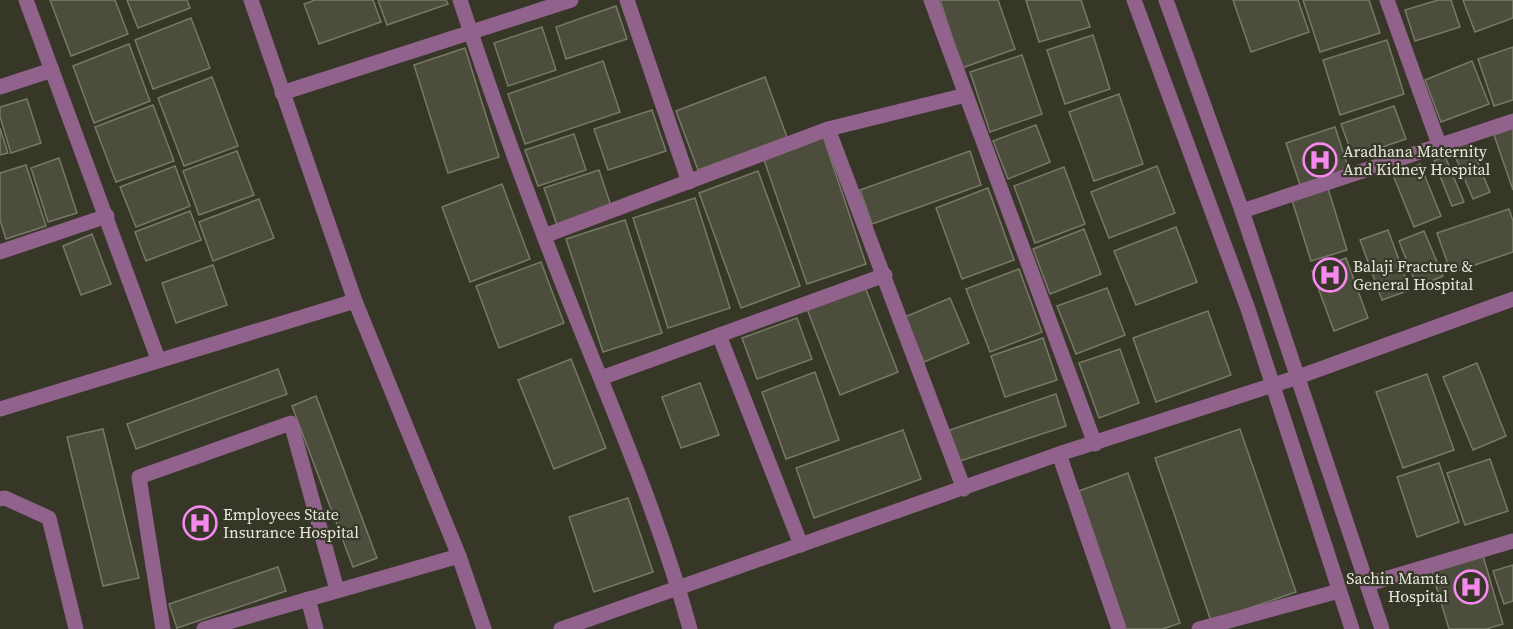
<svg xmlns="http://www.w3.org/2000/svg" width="1513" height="629" font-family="'Source Serif 4',serif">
<rect width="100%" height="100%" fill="#373728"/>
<g fill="#4d4d3e" stroke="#787867" stroke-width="1.5">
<polygon points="50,0 115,0 128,34 71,56"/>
<polygon points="127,0 187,0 190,8 138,28"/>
<polygon points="315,0 373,0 381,22 319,44 304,4"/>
<polygon points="378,0 446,0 448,4 387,25"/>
<polygon points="940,0 998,0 1015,49 962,68"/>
<polygon points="1026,0 1081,0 1090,27 1039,42"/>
<polygon points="1233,0 1298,0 1309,32 1251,52"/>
<polygon points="1303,0 1369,0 1380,33 1320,52"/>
<polygon points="1438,0 1451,0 1460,27 1415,41 1405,10"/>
<polygon points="1463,0 1513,0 1513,18 1475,32"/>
<polygon points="616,6 627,39 566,59 556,27"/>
<polygon points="191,18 210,68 153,89 135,40"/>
<polygon points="542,27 556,70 508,86 494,43"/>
<polygon points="1093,35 1110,89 1065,104 1047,50"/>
<polygon points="1387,40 1404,94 1340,115 1323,60"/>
<polygon points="129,44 150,101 94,123 73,66"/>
<polygon points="1513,47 1513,100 1494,106 1478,59"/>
<polygon points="465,48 499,157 448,173 414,65"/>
<polygon points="1022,55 1042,114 990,132 970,72"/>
<polygon points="603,61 620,112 525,144 508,94"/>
<polygon points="1472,61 1489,104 1441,122 1425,80"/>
<polygon points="212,77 238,146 184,166 158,98"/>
<polygon points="765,77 787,137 698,170 676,111"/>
<polygon points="1119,94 1143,164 1094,181 1069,112"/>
<polygon points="27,99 41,143 11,153 0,117 0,107"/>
<polygon points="153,105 174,161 116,182 95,127"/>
<polygon points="1394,106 1406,139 1353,157 1341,124"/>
<polygon points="652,110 666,151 608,170 594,129"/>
<polygon points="1036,125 1050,162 1008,179 993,141"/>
<polygon points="1335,127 1349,170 1300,185 1286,143"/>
<polygon points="0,128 8,153 0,155"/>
<polygon points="1513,128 1513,190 1494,135"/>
<polygon points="574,134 586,170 538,186 525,150"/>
<polygon points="823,136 866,264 807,284 763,157"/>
<polygon points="1468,139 1490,192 1473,199 1451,146"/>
<polygon points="237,151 254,195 199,215 183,171"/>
<polygon points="970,151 981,185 872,224 860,190"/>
<polygon points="1445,156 1464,202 1452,206 1434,161"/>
<polygon points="59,158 77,213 48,222 31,168"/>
<polygon points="1420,164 1441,216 1414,227 1393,175"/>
<polygon points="26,165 46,226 6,239 0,220 0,173"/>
<polygon points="175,166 190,206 136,227 120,187"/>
<polygon points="1157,166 1175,213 1109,238 1091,192"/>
<polygon points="1064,167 1085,224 1035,243 1014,186"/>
<polygon points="599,170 611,206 557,225 544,188"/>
<polygon points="758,171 800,286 741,308 699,193"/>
<polygon points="502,184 530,259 470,282 442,207"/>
<polygon points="1327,185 1347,250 1311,261 1291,197"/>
<polygon points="988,188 1014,260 962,279 936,208"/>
<polygon points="695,198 730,308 668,328 633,218"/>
<polygon points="259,199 274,238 213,261 199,222"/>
<polygon points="1509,209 1513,221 1513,252 1451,273 1437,233"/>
<polygon points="190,211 201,240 146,261 135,232"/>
<polygon points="625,220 662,333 603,352 566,239"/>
<polygon points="1176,227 1197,282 1136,305 1114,251"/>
<polygon points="1084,229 1101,274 1050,294 1033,249"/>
<polygon points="1388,230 1410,290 1382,300 1360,240"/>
<polygon points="1424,231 1443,276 1417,287 1399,241"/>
<polygon points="92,234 111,284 81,295 63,246"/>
<polygon points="1346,258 1368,318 1334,331 1312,271"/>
<polygon points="541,262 564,323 499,348 476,286"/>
<polygon points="213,265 227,305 176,323 162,283"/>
<polygon points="1019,269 1042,332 990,352 966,289"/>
<polygon points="865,287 898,372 840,395 807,309"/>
<polygon points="1107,288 1125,335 1076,354 1057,306"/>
<polygon points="950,298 969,343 924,362 905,317"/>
<polygon points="1208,311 1231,375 1156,402 1133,338"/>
<polygon points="797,318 812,359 757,379 742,338"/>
<polygon points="1043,338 1057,380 1005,397 991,356"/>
<polygon points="1120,349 1139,403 1099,418 1079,363"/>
<polygon points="571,359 606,448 554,469 518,380"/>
<polygon points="1477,363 1506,436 1473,450 1443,377"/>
<polygon points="278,369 287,394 136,449 127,424"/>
<polygon points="815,372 839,440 786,459 762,392"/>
<polygon points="1427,374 1454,450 1403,468 1376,392"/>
<polygon points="700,383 719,435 681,448 662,397"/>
<polygon points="1056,394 1066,426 957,462 947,431"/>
<polygon points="316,396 377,558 353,567 292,406"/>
<polygon points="103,429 139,578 103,586 67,437"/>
<polygon points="1240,429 1296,592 1211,621 1155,458"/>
<polygon points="903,430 921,479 814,518 796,468"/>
<polygon points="1490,459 1508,511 1465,525 1447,473"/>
<polygon points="1439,463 1459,522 1417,537 1397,477"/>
<polygon points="1128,473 1180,623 1163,629 1126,629 1079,491"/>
<polygon points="628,498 653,572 594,592 569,517"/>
<polygon points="1483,556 1503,624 1486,629 1449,629 1432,572"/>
<polygon points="1513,565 1513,601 1504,604 1493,571"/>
<polygon points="278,567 286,591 177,628 169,604"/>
</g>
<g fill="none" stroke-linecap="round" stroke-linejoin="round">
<g stroke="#90628c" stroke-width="15">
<polyline points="26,0 158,359"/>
<polyline points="251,0 355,301 459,556 484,629"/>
<path d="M460 0C486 79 514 158 544 236 593 366 653 494 690 629"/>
<polyline points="627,0 689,182"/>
<polyline points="931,0 1095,444"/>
<polyline points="1134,0 1248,309 1352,629"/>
<polyline points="1166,0 1242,211 1382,629"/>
<polyline points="1387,0 1440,147"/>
<polyline points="0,87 52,70"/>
<polyline points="282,93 571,0"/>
<polyline points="828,129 964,489"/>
<polyline points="1242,211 1513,121"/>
<polyline points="544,236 828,129 966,95"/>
<polyline points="0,252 107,216"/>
<polyline points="719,335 801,545"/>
<polyline points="601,378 885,275"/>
<polyline points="0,409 355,301"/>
<polyline points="1059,454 1119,629"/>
<polyline points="0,499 5,498 49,518 76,629"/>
<polyline points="1368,584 1513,541"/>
<polyline points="308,599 316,629"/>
<polyline points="163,629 139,477 291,423 337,590"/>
<polyline points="204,629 459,556"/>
<polyline points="561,629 1059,454 1298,377 1513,299"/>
<polyline points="1199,629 1339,591"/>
</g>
</g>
<defs>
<symbol id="hospital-ring" viewBox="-11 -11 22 22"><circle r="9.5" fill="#373728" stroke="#f689ee" stroke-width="1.5"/><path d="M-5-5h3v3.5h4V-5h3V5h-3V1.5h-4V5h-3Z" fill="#f689ee"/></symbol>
</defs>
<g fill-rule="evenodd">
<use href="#hospital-ring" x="1301" y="141" width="38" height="38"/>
<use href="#hospital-ring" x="1311" y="256" width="38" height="38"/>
<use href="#hospital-ring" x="181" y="504" width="38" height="38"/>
<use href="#hospital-ring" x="1452" y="568" width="38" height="38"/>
</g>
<g text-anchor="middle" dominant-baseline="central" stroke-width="4.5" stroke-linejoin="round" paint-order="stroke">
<g font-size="16" fill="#e8e8de" stroke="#373728" text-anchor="start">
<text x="1343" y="151">Aradhana Maternity<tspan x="1343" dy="18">And Kidney Hospital</tspan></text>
<text x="1353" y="266">Balaji Fracture &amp;<tspan x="1353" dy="18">General Hospital</tspan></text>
<text x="223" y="514">Employees State<tspan x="223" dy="18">Insurance Hospital</tspan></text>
<text x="1448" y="578" text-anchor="end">Sachin Mamta<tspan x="1448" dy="18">Hospital</tspan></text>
</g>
</g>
</svg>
